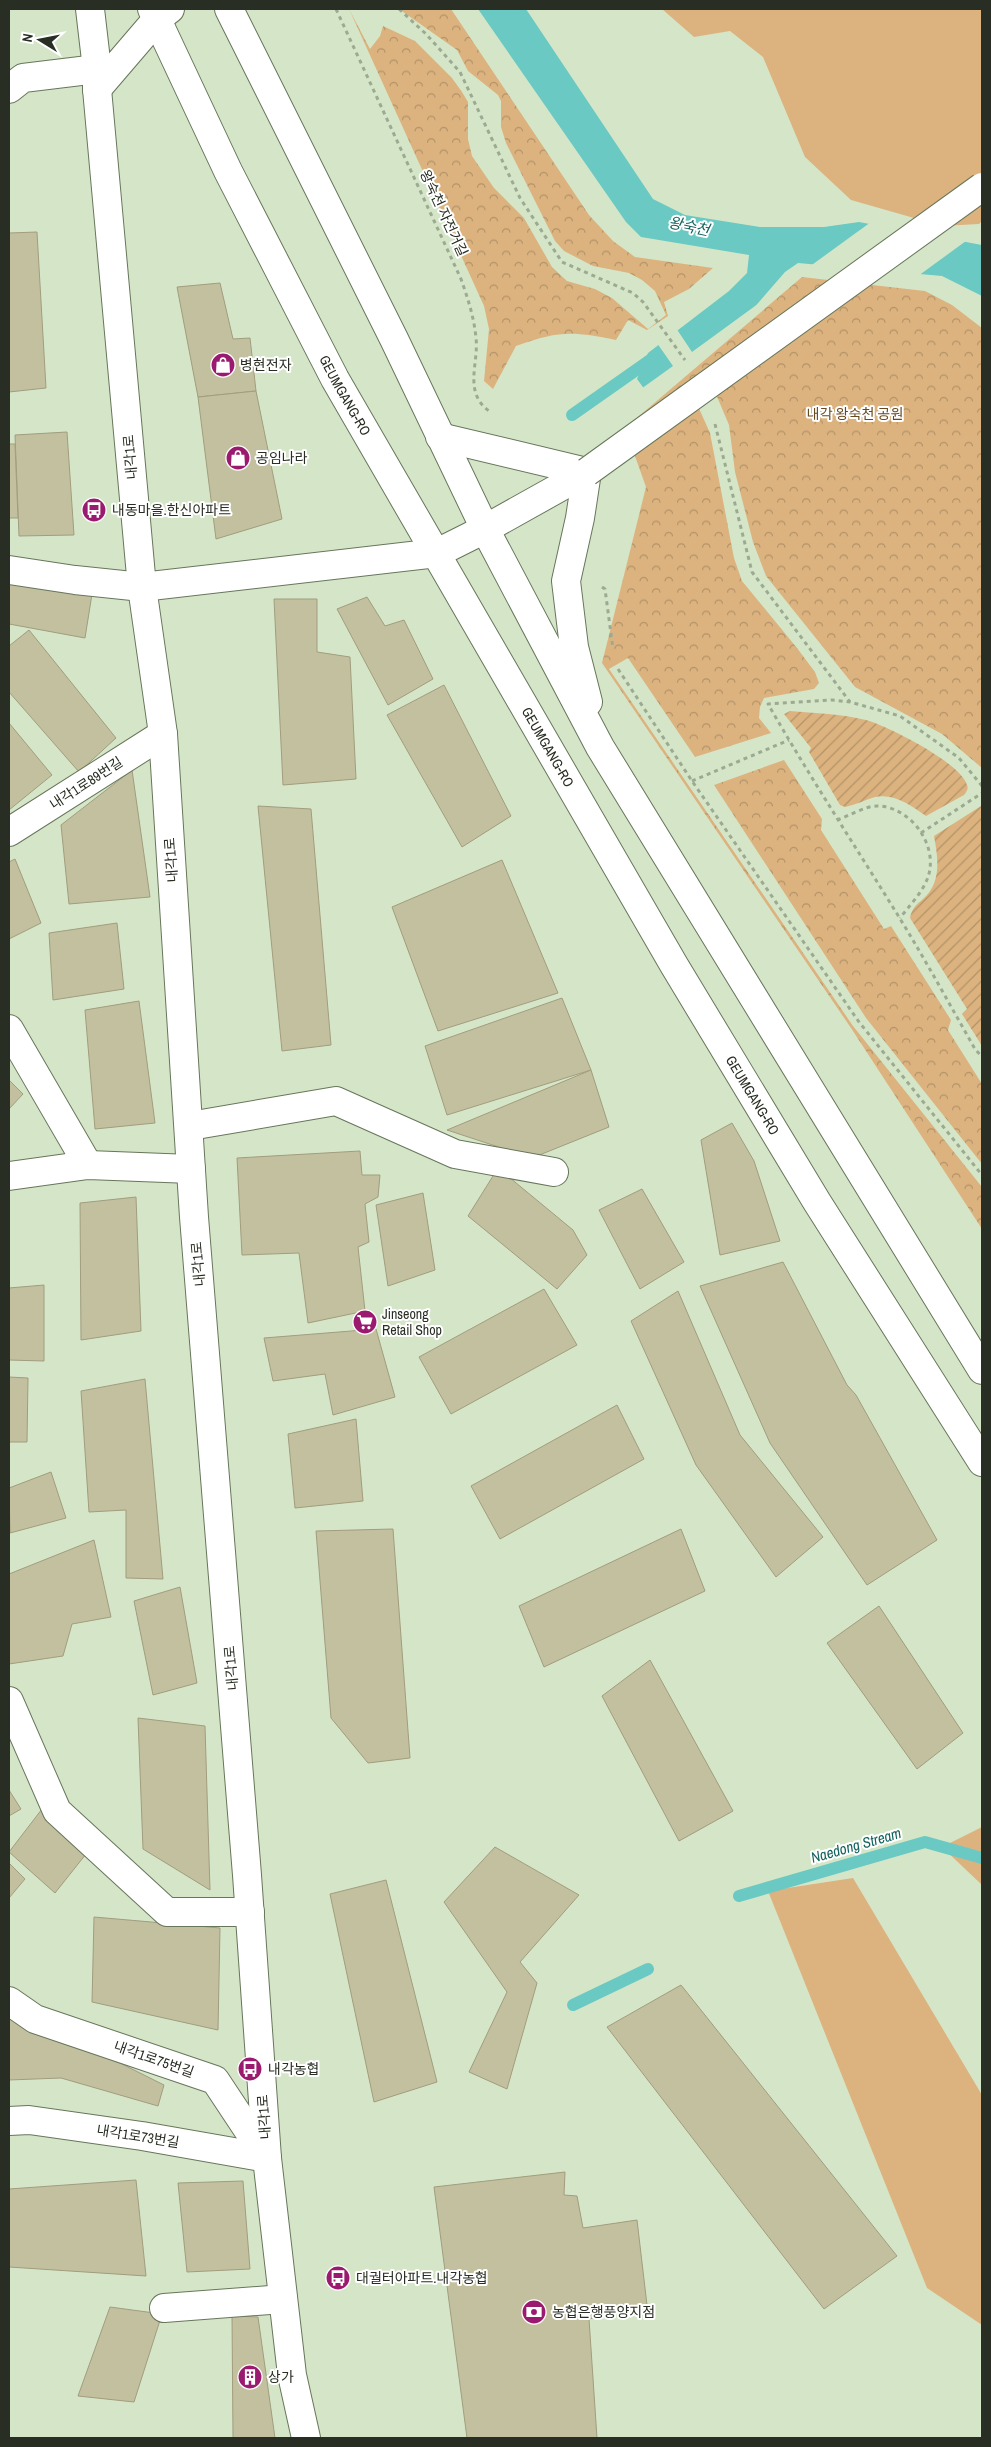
<svg xmlns="http://www.w3.org/2000/svg" width="991" height="2447" font-family="'Archivo Narrow','Noto Sans KR',sans-serif">
<defs>
<pattern id="park-crowns" width="20" height="18" patternUnits="userSpaceOnUse" patternTransform="scale(1.25)"><rect width="20" height="18" fill="#dcb37f"/><path d="M2 6a3 3 0 1 1 6 0M12 15a3 3 0 1 1 6 0" fill="none" stroke="#b29268"/></pattern>
<pattern id="garden-furrows" width="10" height="10" patternUnits="userSpaceOnUse" patternTransform="scale(1.25)"><rect width="10" height="10" fill="#dcb37f"/><path d="M-1 1l2-2M0 10L10 0M9 11l2-2" fill="none" stroke="#b29268"/></pattern>
</defs>
<rect width="100%" height="100%" fill="#d5e6c8"/>
<g fill="#dcb37f">
<polygon points="662,9 982,9 982,221 979,224 942,226 851,200 805,157 763,57 730,31 694,37"/>
<polygon points="982,1827 982,1885 942,1847"/>
<polygon points="853,1878 982,2095 982,2325 927,2288 768,1891"/>
</g>
<g fill="url(#park-crowns)">
<path d="M349 9 370 49 380 36 383 26 415 41 452 78 462 92 468 102V139L472 156 494 188 524 218 552 267 567 281 595 289 612 298 648 329 666 315 655 291 642 280 629 273 593 266 564 251 555 241 506 143 501 127V101L498 95 468 71 457 50 399 9H451L589 215 613 241 635 257 713 268 689 289 664 302 668 316 647 330 628 320 616 340C571 331 559 331 516 346L493 389 484 381 489 329 484 306Z"/>
<polygon points="802,277 925,291 952,305 982,328 982,768 942,734 855,687 766,576 753,542 735,472 729,425 707,373 689,386 710,433 734,558 742,581 797,648 815,672 819,683 814,689 764,698 760,707 759,718 771,733 695,757 628,658 609,669 853,1026 982,1187 982,1229 851,1028 602,663 646,487 625,428"/>
<polygon points="784,760 822,819 821,830 884,929 891,926 951,1020 948,1030 982,1084 982,1164 866,1018 714,785"/>
</g>
<g fill="url(#garden-furrows)">
<path d="M790 711C815 713 841 714 866 720 888 726 961 763 967 785 969 789 966 792 964 795L926 816C912 806 894 793 875 797 865 800 855 805 845 807L840 805 809 752 811 748 784 714Z"/>
<path d="M981 806H982V1046L962 1014 967 1009 910 918C912 908 916 905 923 899 942 882 938 858 934 836Z"/>
</g>
<polygon fill="#6bc9c3" points="478,9 526,9 653,199 685,215 760,227 824,227 859,222 982,245 982,296 942,276 798,263 785,272 746,317 645,390 637,379 648,353 729,291 747,273 749,255 641,237 626,222"/>
<g fill="#d5e6c8">
<polygon points="871,222 966,241 918,276 809,267"/>
<polygon points="766,298 748,319 646,392 643,392 641,389 673,366 657,343 676,328 692,352"/>
</g>
<g fill="none" stroke-linecap="round" stroke-linejoin="round">
<g stroke="#6bc9c3" stroke-width="12">
<polyline points="572,415 656,356"/>
<polyline points="739,1896 925,1842 982,1858"/>
<polyline points="573,2005 648,1969"/>
</g>
</g>
<g fill="#c3c09f" stroke="#a19d7e">
<polygon points="37,232 46,388 9,392 9,233"/>
<polygon points="220,283 233,339 250,338 256,391 198,397 177,287"/>
<polygon points="256,391 282,519 216,539 198,397"/>
<polygon points="67,432 74,535 19,536 15,435"/>
<polygon points="9,444 15,444 18,518 9,518"/>
<polygon points="9,581 92,594 85,638 9,624"/>
<polygon points="367,597 385,626 404,620 433,679 388,705 337,609"/>
<polygon points="274,599 317,599 317,652 350,657 356,779 283,785"/>
<polygon points="29,630 116,738 79,772 9,692 9,646"/>
<polygon points="444,685 511,816 462,847 387,715"/>
<polygon points="9,723 52,775 9,810"/>
<polygon points="132,770 150,897 69,904 61,825"/>
<polygon points="258,806 311,809 331,1045 282,1051"/>
<polygon points="15,859 41,923 9,939 9,862"/>
<polygon points="502,860 558,993 438,1031 392,907"/>
<polygon points="117,923 124,989 53,1000 49,933"/>
<polygon points="562,998 591,1070 447,1115 425,1046"/>
<polygon points="139,1001 155,1123 95,1129 85,1010"/>
<polygon points="591,1070 609,1127 532,1158 447,1130"/>
<polygon points="9,1080 23,1094 9,1109"/>
<polygon points="732,1123 754,1161 780,1241 720,1255 701,1140"/>
<polygon points="360,1151 362,1175 380,1175 378,1197 365,1204 369,1242 358,1247 365,1311 308,1323 299,1253 242,1255 237,1158"/>
<polygon points="498,1168 573,1230 587,1255 557,1289 468,1216"/>
<polygon points="642,1189 684,1262 640,1289 599,1210"/>
<polygon points="423,1193 435,1270 388,1286 376,1205"/>
<polygon points="136,1197 141,1331 81,1340 80,1203"/>
<polygon points="783,1262 847,1385 856,1395 937,1540 867,1585 770,1443 700,1286"/>
<polygon points="44,1285 44,1361 9,1360 9,1288"/>
<polygon points="544,1289 577,1345 451,1414 419,1357"/>
<polygon points="678,1291 740,1435 823,1537 776,1577 696,1465 631,1321"/>
<polygon points="376,1329 395,1397 333,1415 325,1374 273,1381 264,1338"/>
<polygon points="9,1377 28,1378 27,1442 9,1442"/>
<polygon points="145,1379 163,1579 126,1578 126,1510 89,1512 81,1391"/>
<polygon points="617,1405 644,1459 500,1539 471,1486"/>
<polygon points="356,1419 363,1501 295,1508 288,1434"/>
<polygon points="51,1472 66,1518 10,1533 9,1488"/>
<polygon points="393,1529 410,1758 368,1763 331,1718 316,1531"/>
<polygon points="681,1529 705,1591 544,1667 519,1606"/>
<polygon points="94,1540 111,1617 72,1624 63,1656 9,1664 9,1574"/>
<polygon points="180,1587 197,1683 153,1695 134,1601"/>
<polygon points="879,1606 963,1733 917,1769 827,1643"/>
<polygon points="650,1660 733,1811 679,1841 602,1696"/>
<polygon points="138,1718 205,1726 210,1890 143,1849"/>
<polygon points="9,1790 21,1809 9,1816"/>
<polygon points="42,1809 90,1849 55,1893 9,1852"/>
<polygon points="495,1847 579,1895 520,1962 537,1983 507,2089 469,2072 507,1992 444,1902"/>
<polygon points="9,1863 25,1879 9,1898"/>
<polygon points="386,1880 437,2082 374,2102 330,1894"/>
<polygon points="94,1917 220,1928 218,2030 92,2002"/>
<polygon points="681,1985 897,2256 824,2309 607,2027"/>
<polygon points="9,2018 122,2064 164,2085 158,2106 61,2078 9,2080"/>
<polygon points="565,2172 564,2195 577,2196 583,2228 637,2220 647,2305 589,2319 597,2438 467,2438 434,2187"/>
<polygon points="136,2180 146,2276 9,2267 9,2189"/>
<polygon points="243,2181 250,2269 187,2272 178,2183"/>
<polygon points="110,2307 162,2314 134,2402 78,2396"/>
<polygon points="232,2316 258,2317 275,2438 233,2438"/>
</g>
<g fill="none" stroke-linecap="round" stroke-linejoin="round">
<defs>
<g id="minor">
<polyline points="9,89 23,78 97,69"/>
<polyline points="97,89 142,587 163,734 194,1217 247,1875 267,2158 292,2375 306,2438"/>
<polyline points="9,570 75,580 142,587 437,553 485,529 587,472"/>
<polyline points="9,832 163,734"/>
<polyline points="9,1029 88,1165"/>
<polyline points="190,1126 336,1101 455,1154 554,1172"/>
<polyline points="9,1176 88,1165 191,1169"/>
<polyline points="9,1701 57,1811 167,1912 250,1912"/>
<polyline points="9,2001 35,2019 215,2080 266,2157"/>
<polyline points="9,2121 29,2120 142,2136 267,2158"/>
<polyline points="164,2308 283,2299"/>
</g>
<g id="major">
<polyline points="90,9 97,69 97,89"/>
<path id="s1" d="M152 9 228 171 335 379 674 965 817 1202 982 1462"/>
<polyline points="229,9 394,339 485,529 600,747 982,1370"/>
<polyline points="97,89 157,19 170,9"/>
<polyline points="440,437 587,472 580,518 566,581 574,647 588,702"/>
</g>
</defs>
<use href="#minor" stroke="#67765b" stroke-width="30"/>
<use href="#major" stroke="#67765b" stroke-width="30"/>
<g stroke="#9daa92" stroke-width="3" stroke-dasharray="4 4" stroke-linecap="butt">
<path d="M336 9 461 279C468 299 474 317 476 338 479 363 463 392 489 411"/>
<polyline points="399,9 426,34 460,72 520,198 562,262 633,293 643,302 685,360"/>
<polyline points="715,424 752,572 850,702"/>
<polyline points="602,587 605,589 613,649"/>
<polyline points="618,669 692,781 859,1022 982,1175"/>
<polyline points="692,781 789,740"/>
<path d="M982 786 959 758 900 716 850 702 832 700 768 704C810 777 855 846 899 917 926 961 950 1005 975 1049L982 1057"/>
<path d="M837 820C849 816 865 806 877 806 910 806 939 845 928 877 923 892 909 906 900 918"/>
<polyline points="921,833 982,793"/>
</g>
<use href="#minor" stroke="#fff" stroke-width="28"/>
<use href="#major" stroke="#fff" stroke-width="28"/>
<defs>
<polyline id="minor-bridge" points="587,472 982,187"/>
</defs>
<use href="#minor-bridge" stroke="#67765b" stroke-width="30" stroke-linecap="butt"/>
<use href="#minor-bridge" stroke="#fff" stroke-width="28"/>
</g>
<defs>
<symbol id="shop-disc" viewBox="-11 -11 22 22"><circle r="9.5" fill="#9a1a70" stroke="#fff"/><path d="M-5-2.5h2.3a2.7 3.5 0 0 1 5.4 0H5L5.5 6h-11ZM-1.5-2.5h3a1.5 2.3 0 0 0-3 0Z" fill="#fff"/></symbol>
<symbol id="bus-disc" viewBox="-11 -11 22 22"><circle r="9.5" fill="#9a1a70" stroke="#fff"/><path d="M-5-6H5V4H4V6H2V4H-2V6H-4V4H-5ZM-3.5-4V0h7V-4ZM-3.5 1.2v1.5H-2V1.2ZM2 1.2v1.5H3.5V1.2Z" fill="#fff"/></symbol>
<symbol id="supermarket-disc" viewBox="-11 -11 22 22"><circle r="9.5" fill="#9a1a70" stroke="#fff"/><path d="M-6-5.5h2.5l.6 2H6L4.5 2H-2.5L-4.4-4H-6ZM-1.5 3.2a1.3 1.3 0 1 0 .1 0ZM3 3.2a1.3 1.3 0 1 0 .1 0Z" fill="#fff"/></symbol>
<symbol id="bank-disc" viewBox="-11 -11 22 22"><circle r="9.5" fill="#9a1a70" stroke="#fff"/><path d="M-6-4H6V4H-6ZM0-2.3a2.3 2.3 0 1 0 0 4.6a2.3 2.3 0 1 0 0-4.6Z" fill="#fff"/></symbol>
<symbol id="building-disc" viewBox="-11 -11 22 22"><circle r="9.5" fill="#9a1a70" stroke="#fff"/><path d="M-4-6H4V6H1V3H-1V6H-4ZM-2.5-4.3h1.7v1.8h-1.7ZM.8-4.3h1.7v1.8H.8ZM-2.5-1h1.7V.8h-1.7ZM.8-1h1.7V.8H.8Z" fill="#fff"/></symbol>
</defs>
<g fill-rule="evenodd">
<use href="#shop-disc" x="209" y="351" width="28" height="28"/>
<use href="#shop-disc" x="224" y="444" width="28" height="28"/>
<use href="#bus-disc" x="80" y="496" width="28" height="28"/>
<use href="#supermarket-disc" x="351" y="1308" width="28" height="28"/>
<use href="#bus-disc" x="236" y="2055" width="28" height="28"/>
<use href="#bus-disc" x="324" y="2264" width="28" height="28"/>
<use href="#bank-disc" x="520" y="2298" width="28" height="28"/>
<use href="#building-disc" x="236" y="2363" width="28" height="28"/>
</g>
<g text-anchor="middle" dominant-baseline="central" stroke-width="4" stroke-linejoin="round" paint-order="stroke">
<g font-size="14" fill="#282e23" stroke="#fff">
<text transform="translate(444 213) rotate(65)">왕숙천 자전거길</text>
<text stroke="none"><textPath href="#s1" startOffset="432">GEUMGANG-RO</textPath></text>
<text transform="translate(130 457) rotate(-95)">내각1로</text>
<text stroke="none"><textPath href="#s1" startOffset="838">GEUMGANG-RO</textPath></text>
<text transform="translate(86 783) rotate(-33)">내각1로89번길</text>
<text transform="translate(171 860) rotate(-94)">내각1로</text>
<text stroke="none"><textPath href="#s1" startOffset="1242">GEUMGANG-RO</textPath></text>
<text transform="translate(198 1264) rotate(-95)">내각1로</text>
<text transform="translate(231 1668) rotate(-95)">내각1로</text>
<text transform="translate(154 2059) rotate(19)">내각1로75번길</text>
<text transform="translate(264 2117) rotate(-94)">내각1로</text>
<text transform="translate(138 2136) rotate(9)">내각1로73번길</text>
</g>
<g font-size="14" fill="#282e23" stroke="#fff" text-anchor="start">
<text x="240" y="365">병현전자</text>
<text x="256" y="458">공임나라</text>
<text x="112" y="510">내동마을.한신아파트</text>
<text x="382" y="1314">Jinseong<tspan x="382" dy="16">Retail Shop</tspan></text>
<text x="268" y="2069">내각농협</text>
<text x="356" y="2278">대궐터아파트.내각농협</text>
<text x="552" y="2312">농협은행풍양지점</text>
<text x="268" y="2377">상가</text>
</g>
<g font-size="14" fill="#68491e" stroke="#fff">
<text x="855" y="414">내각 왕숙천 공원</text>
</g>
<g font-size="15" font-style="italic" fill="#13625e" stroke="#fff">
<text transform="translate(689 226) rotate(12)">왕숙천</text>
<text transform="translate(856 1845) rotate(-16)">Naedong Stream</text>
</g>
</g>
<rect width="991" height="2447" fill="none" stroke="#282e23" stroke-width="20"/>
<g transform="translate(40 40) rotate(280)" stroke="#ffffff" stroke-width="4" paint-order="stroke">
<path d="M0-4L9 19L0 12L-9 19Z" fill="#282e23"/>
<text y="-8" font-size="14" font-weight="bold" text-anchor="middle" fill="#282e23">N</text>
</g>
</svg>
